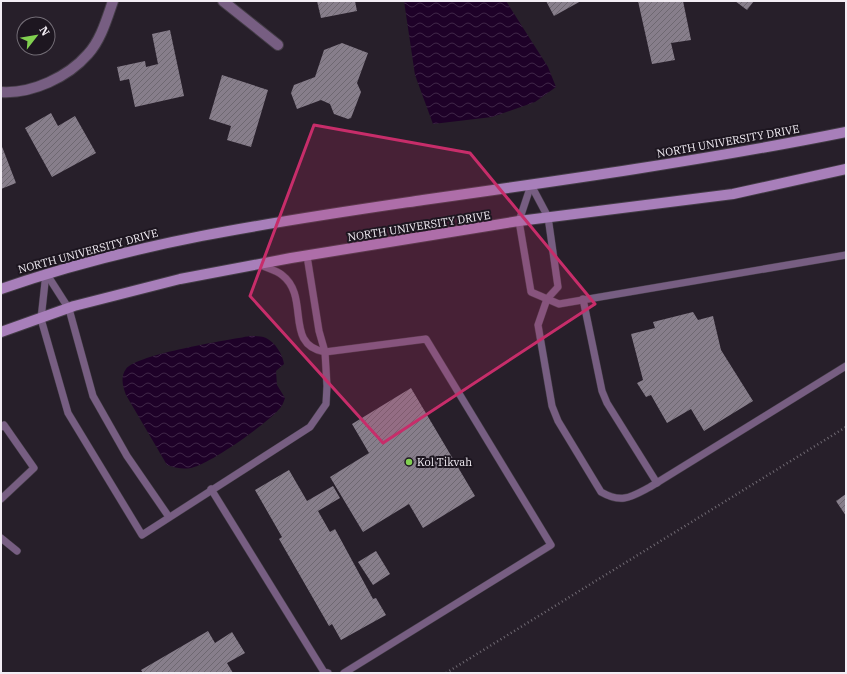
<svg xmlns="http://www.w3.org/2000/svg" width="847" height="674" font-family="'IBM Plex Serif',serif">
<defs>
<pattern id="water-waves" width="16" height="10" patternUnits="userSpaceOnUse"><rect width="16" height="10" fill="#1e0128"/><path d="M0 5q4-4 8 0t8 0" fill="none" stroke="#3f2648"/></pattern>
<pattern id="building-hatch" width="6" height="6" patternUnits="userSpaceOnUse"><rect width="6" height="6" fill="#877e8b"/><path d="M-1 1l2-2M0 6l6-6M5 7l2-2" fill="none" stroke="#6e6871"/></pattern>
</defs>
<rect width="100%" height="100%" fill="#271f2a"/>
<g fill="url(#water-waves)">
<polygon points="404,1 506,1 548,67 556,87 535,102 492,117 433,124 415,75"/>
<path d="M250 336C255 336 262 336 266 338 275 342 283 355 284 364L276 371 277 385 285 398C284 401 283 404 281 407 268 423 214 461 194 467 186 470 175 468 167 465L126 395C123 387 120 377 126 369 137 354 228 340 250 336Z"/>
</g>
<g fill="url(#building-hatch)">
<polygon points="317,1 355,1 357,11 321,18"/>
<polygon points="546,1 581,1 554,16"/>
<polygon points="638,1 683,1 691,40 671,43 675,60 652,64"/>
<polygon points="735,1 754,1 747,10"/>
<polygon points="170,30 184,96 135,107 129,79 120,81 117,67 145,61 146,67 158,64 152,34"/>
<polygon points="342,43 368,53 357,83 361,92 351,118 348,119 334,114 330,104 321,100 297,109 291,93 294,85 315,77 324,50"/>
<polygon points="222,75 268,90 251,147 227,140 231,126 209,119"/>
<polygon points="51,113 58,126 75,116 96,153 52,177 25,128"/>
<polygon points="1,144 16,183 1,189"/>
<polygon points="693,312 698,320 713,316 721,350 753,401 704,431 691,409 667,423 651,395 646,397 637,383 643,380 631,334 655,328 653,322"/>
<polygon points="411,388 475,496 423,528 409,504 363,532 330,477 369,453 352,424"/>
<polygon points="289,470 307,501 333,486 340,498 318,511 330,532 335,529 373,599 376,598 386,615 341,640 332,624 329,626 279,539 282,537 255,490"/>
<polygon points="846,494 846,516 836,501"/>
<polygon points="376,551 390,574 373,585 358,562"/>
<polygon points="208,631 215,643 232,632 245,653 227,663 233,673 143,673 141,670"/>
</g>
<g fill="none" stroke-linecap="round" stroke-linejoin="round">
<defs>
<g id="service">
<path d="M531 185 548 217 558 287 547 299 538 325 552 406 558 421 601 492C622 504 631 497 650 487L846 366"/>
<polyline points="531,185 519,221 531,292 559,304 846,255"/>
<path d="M259 264C266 268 276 270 282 275 311 297 283 345 325 352L426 339 551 545 344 673"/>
<polyline points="46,273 41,319 68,413 142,535 310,427 326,404 327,386 325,352 319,331 307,256"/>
<polyline points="46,273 69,309 93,396 127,456 169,517"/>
<polyline points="583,299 602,391 607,403 657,483"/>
<polyline points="1,427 4,425 34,468 1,499"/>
<polyline points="211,489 324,672 328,673"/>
<polyline points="1,538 17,551"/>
</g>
<g id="minor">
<polyline points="223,1 278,45"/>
<path d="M1 92C32 94 68 77 88 54 101 40 107 18 113 1"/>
</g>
<g id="secondary">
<path d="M1 289C138 241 281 221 423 200 565 180 706 160 846 132"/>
<polyline points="1,332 74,306 180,279 291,258 519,221 733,194 846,169"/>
</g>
</defs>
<use href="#service" stroke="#433c46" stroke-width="8"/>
<use href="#minor" stroke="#433c46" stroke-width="12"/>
<use href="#secondary" stroke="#433c46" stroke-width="12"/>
<polyline stroke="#716b74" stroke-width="2.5" stroke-dasharray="1 3" stroke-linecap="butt" points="446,673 846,427"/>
<use href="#service" stroke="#775e82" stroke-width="7"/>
<use href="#minor" stroke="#775e82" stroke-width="10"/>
<use href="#secondary" stroke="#a87fba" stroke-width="10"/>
</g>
<path fill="#c72d6a" fill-opacity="0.2" stroke="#c72d6a" stroke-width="3" stroke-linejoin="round" d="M314 125 470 153 595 304 383 443 250 296Z"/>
<circle fill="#81d050" stroke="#1d1620" stroke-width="1.5" cx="409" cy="462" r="4"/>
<g text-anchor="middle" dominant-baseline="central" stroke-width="4" stroke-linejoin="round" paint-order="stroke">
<g font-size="11" fill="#f2edf4" stroke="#1d1620">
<text transform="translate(728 141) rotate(-10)">NORTH UNIVERSITY DRIVE</text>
<text transform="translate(419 226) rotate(-9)">NORTH UNIVERSITY DRIVE</text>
<text transform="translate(88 251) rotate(-15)">NORTH UNIVERSITY DRIVE</text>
</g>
<g font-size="11" fill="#f2edf4" stroke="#1d1620" text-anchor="start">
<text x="417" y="462">Kol Tikvah</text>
</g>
</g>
<rect width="847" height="674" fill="none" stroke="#f2edf4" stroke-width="4"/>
<g transform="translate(36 36) rotate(59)"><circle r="19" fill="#1d1620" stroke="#726c75"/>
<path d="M0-3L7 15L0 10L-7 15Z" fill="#81d050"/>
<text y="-6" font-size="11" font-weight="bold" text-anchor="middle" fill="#f2edf4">N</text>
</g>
</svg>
